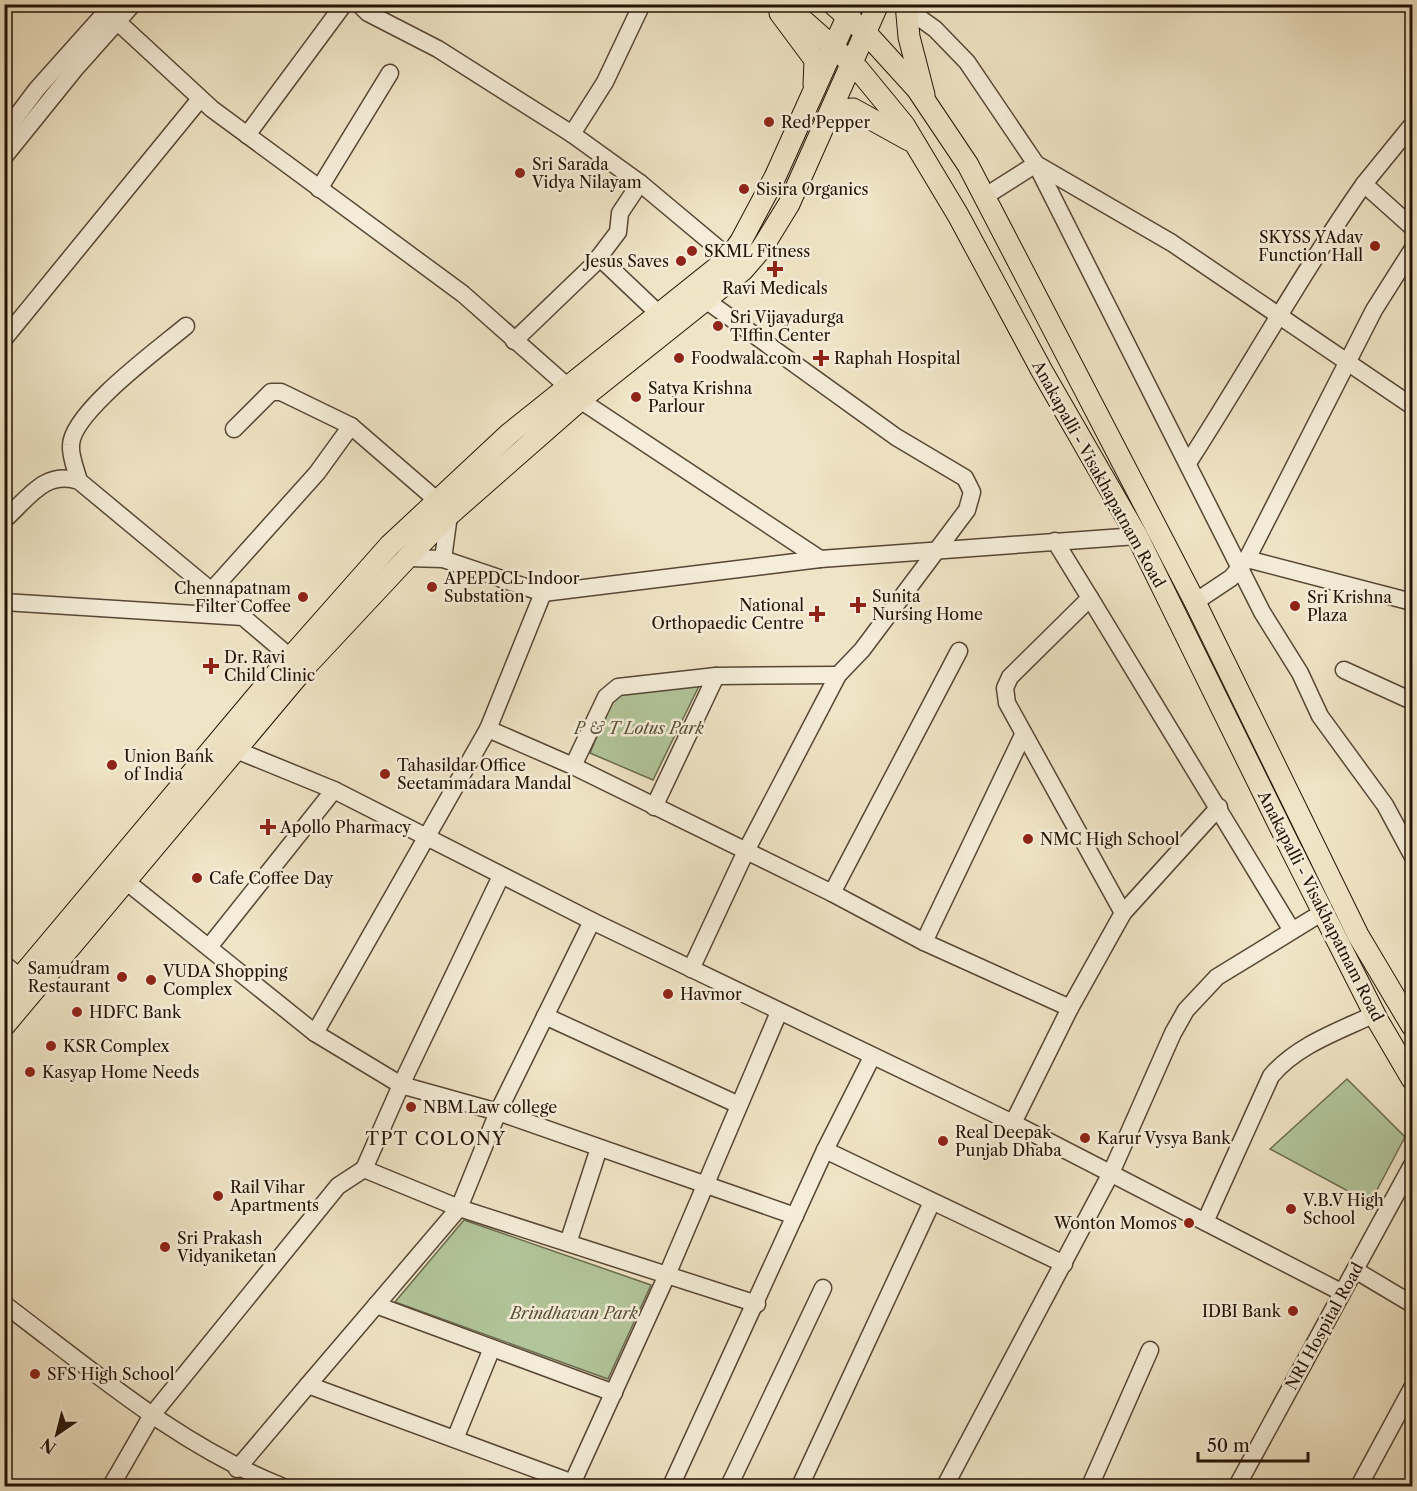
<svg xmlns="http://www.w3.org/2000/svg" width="1417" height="1491" font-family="'Libre Caslon Text',serif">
<rect width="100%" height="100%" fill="#efe4c5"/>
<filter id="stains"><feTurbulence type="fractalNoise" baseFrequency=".00333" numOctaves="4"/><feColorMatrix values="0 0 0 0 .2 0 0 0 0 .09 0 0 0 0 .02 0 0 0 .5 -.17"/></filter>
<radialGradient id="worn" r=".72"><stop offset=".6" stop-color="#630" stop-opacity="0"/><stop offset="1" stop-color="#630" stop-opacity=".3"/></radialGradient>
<g fill="#b2c59a" stroke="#6b6c50" stroke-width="1.5">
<polygon points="700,684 653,780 590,753 615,693"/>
<polygon points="1347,1079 1405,1137 1370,1203 1270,1149"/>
<polygon points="464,1220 651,1285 608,1379 395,1302"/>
</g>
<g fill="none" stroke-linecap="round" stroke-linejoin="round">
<defs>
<g id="minor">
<polyline points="359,4 368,13 438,49 572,134"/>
<polyline points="642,4 605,82 572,134 640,183 738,265"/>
<polyline points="907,9 935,29 967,62 1036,164 1262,612 1300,673 1320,716 1385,805 1412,855"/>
<polyline points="107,12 212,109 463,294 567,386 580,400 820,559"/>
<polyline points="1412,125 1364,184 1412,227"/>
<polyline points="4,133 37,89 113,4"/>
<polyline points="247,135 344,4"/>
<polyline points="4,157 75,69 133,4"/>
<polyline points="319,189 390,73"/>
<polyline points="984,197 1036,164 1172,243 1412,406"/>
<polyline points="599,257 659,314"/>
<polyline points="4,339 200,99"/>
<polyline points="514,341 593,265 618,232 620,213 640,183"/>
<polyline points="234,429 271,392 281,392 351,426 432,496 449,515 443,559"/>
<path d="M1188 463C1248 370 1301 274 1364 184"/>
<path d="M79 481C76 470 70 456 71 445 72 412 160 348 186 326"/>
<path d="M4 520C29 498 44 470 79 481L243 617"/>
<polyline points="1055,541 1090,598"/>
<polyline points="407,558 443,559 543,593 820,559 1137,536"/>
<polyline points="1247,559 1374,310 1412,250"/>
<polyline points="212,590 317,473 351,426"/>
<polyline points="4,602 243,617 290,657"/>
<polyline points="1195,602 1231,578 1247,559 1412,602"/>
<polyline points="1344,670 1412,701"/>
<polyline points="488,729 543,593"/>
<polyline points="226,743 236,750 334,790 592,921 1013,1123 1341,1292"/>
<polyline points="573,766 606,697 618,687 716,676 838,675"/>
<polyline points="654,807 716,676"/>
<polyline points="117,874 315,1033 401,1085 498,1112 795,1216"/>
<polyline points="501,876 401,1085 364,1169 459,1208 757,1304"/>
<polyline points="832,893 959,651"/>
<polyline points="1123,913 1007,703 1005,688 1010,677 1090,598 1291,929"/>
<polyline points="924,942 1023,735"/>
<polyline points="209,947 334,790"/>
<polyline points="4,964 20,977"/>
<polyline points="691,969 746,851 838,675 862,650 967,510 972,492 965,478 896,437 707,301"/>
<polyline points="1070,1008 1123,913 1219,807"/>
<polyline points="545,1016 739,1105"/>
<polyline points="315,1033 488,729 573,766 832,893 924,942 1070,1008 1013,1123"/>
<polyline points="825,1150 1064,1264"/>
<path d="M1205 1222 1271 1076C1297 1045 1339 1031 1375 1014"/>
<polyline points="568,1243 599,1148"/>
<polyline points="1355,1270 1412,1304"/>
<path d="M4 1304C92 1370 178 1445 281 1486"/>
<polyline points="376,1305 614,1393"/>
<polyline points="308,1385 459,1208 498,1112 592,921"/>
<polyline points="455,1439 492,1348"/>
<polyline points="237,1469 308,1385 573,1483"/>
<polyline points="111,1486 152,1415 338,1186 364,1169"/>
<polyline points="571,1486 667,1275 779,1012"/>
<polyline points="671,1486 825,1150 872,1057"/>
<polyline points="729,1486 823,1288"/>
<polyline points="800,1486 932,1202"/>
<polyline points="945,1486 1111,1173 1173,1033 1186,1010 1217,977 1323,912"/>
<polyline points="1090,1486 1150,1350"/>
<polyline points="1237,1486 1412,1165"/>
<polyline points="1359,1486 1412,1388"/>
</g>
<g id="major">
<polyline points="780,4 806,23 858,69 904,125 958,215 1042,371 1137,536 1292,851 1378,1021 1412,1079"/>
<polyline points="833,4 866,33 917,89 968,165 1195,602 1358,935 1412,1026"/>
<polyline points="906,4 909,37 924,95"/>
<polyline points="780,13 815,60 814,85"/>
<polyline points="831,111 853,109 909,140"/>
<polyline points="4,997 261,691 389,546 509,434 729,258 741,241 775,177 853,4"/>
<polyline points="4,1026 306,666 407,558 449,515 580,400 743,270 762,248 789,204 878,4"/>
</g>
</defs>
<use href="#minor" stroke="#574635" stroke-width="19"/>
<use href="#major" stroke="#241205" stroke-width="23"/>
<use href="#minor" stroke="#f5edd9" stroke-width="16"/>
<use href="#major" stroke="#efe4c5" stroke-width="21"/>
</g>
<g fill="#8f2418" stroke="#f5edd9" stroke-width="2">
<circle cx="769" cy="122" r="6"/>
<circle cx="520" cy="173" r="6"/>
<circle cx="744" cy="189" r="6"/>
<circle cx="1375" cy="246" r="6"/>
<circle cx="692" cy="251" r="6"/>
<circle cx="681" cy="261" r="6"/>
<path d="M772 260h6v6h6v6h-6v6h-6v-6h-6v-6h6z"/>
<circle cx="718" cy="326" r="6"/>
<circle cx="679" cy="358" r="6"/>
<path d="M818 349h6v6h6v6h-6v6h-6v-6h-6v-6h6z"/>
<circle cx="636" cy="397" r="6"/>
<circle cx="432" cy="587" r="6"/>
<circle cx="303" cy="597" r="6"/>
<path d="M855 596h6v6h6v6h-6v6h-6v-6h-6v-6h6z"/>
<circle cx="1295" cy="606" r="6"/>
<path d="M814 605h6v6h6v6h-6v6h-6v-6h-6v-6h6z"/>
<path d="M208 657h6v6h6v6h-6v6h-6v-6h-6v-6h6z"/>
<circle cx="112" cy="765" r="6"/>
<circle cx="385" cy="774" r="6"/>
<path d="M265 818h6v6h6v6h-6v6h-6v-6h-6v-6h6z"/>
<circle cx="1028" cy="839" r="6"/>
<circle cx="197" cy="878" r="6"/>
<circle cx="122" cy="977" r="6"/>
<circle cx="151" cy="980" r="6"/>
<circle cx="668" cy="994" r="6"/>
<circle cx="77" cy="1012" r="6"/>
<circle cx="51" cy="1046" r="6"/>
<circle cx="30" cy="1072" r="6"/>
<circle cx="411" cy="1107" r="6"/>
<circle cx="1085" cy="1138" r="6"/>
<circle cx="943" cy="1141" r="6"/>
<circle cx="218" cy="1196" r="6"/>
<circle cx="1291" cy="1209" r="6"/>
<circle cx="1189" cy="1223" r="6"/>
<circle cx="165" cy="1247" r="6"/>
<circle cx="1293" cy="1311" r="6"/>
<circle cx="35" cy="1374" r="6"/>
</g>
<g text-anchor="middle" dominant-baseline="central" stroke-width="5" stroke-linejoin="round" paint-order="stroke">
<g font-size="16" fill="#241205" stroke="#f5edd9" text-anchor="start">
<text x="781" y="122">Red Pepper</text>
<text x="532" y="164">Sri Sarada<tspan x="532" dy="18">Vidya Nilayam</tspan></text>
<text x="756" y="189">Sisira Organics</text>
<text x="1363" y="237" text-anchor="end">SKYSS YAdav<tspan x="1363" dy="18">Function Hall</tspan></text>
<text x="704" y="251">SKML Fitness</text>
<text x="669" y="261" text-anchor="end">Jesus Saves</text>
<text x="775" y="288" text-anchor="middle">Ravi Medicals</text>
<text x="730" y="317">Sri Vijayadurga<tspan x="730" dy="18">TIffin Center</tspan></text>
<text x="691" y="358">Foodwala.com</text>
<text x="834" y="358">Raphah Hospital</text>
<text x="648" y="388">Satya Krishna<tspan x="648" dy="18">Parlour</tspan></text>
<text x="444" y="578">APEPDCL Indoor<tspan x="444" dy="18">Substation</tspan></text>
<text x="291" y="588" text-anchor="end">Chennapatnam<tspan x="291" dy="18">Filter Coffee</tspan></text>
<text x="872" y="596">Sunita<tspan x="872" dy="18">Nursing Home</tspan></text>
<text x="1307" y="597">Sri Krishna<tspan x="1307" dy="18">Plaza</tspan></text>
<text x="804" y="605" text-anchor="end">National<tspan x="804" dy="18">Orthopaedic Centre</tspan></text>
<text x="224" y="657">Dr. Ravi<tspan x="224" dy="18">Child Clinic</tspan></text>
<text x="124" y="756">Union Bank<tspan x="124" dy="18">of India</tspan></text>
<text x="397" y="765">Tahasildar Office<tspan x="397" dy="18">Seetammadara Mandal</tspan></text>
<text x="280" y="827">Apollo Pharmacy</text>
<text x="1040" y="839">NMC High School</text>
<text x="209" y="878">Cafe Coffee Day</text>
<text x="110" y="968" text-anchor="end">Samudram<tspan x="110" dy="18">Restaurant</tspan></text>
<text x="163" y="971">VUDA Shopping<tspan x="163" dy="18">Complex</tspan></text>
<text x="680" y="994">Havmor</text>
<text x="89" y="1012">HDFC Bank</text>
<text x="63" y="1046">KSR Complex</text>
<text x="42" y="1072">Kasyap Home Needs</text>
<text x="423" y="1107">NBM Law college</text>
<text x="955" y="1132">Real Deepak<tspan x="955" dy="18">Punjab Dhaba</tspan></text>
<text x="1097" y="1138">Karur Vysya Bank</text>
<text x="230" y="1187">Rail Vihar<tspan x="230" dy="18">Apartments</tspan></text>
<text x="1303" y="1200">V.B.V High<tspan x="1303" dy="18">School</tspan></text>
<text x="1177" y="1223" text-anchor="end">Wonton Momos</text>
<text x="177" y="1238">Sri Prakash<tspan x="177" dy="18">Vidyaniketan</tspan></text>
<text x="1281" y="1311" text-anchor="end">IDBI Bank</text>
<text x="47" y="1374">SFS High School</text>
</g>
<g font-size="16" fill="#241205" stroke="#f5edd9">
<text transform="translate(1099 474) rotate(61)">Anakapalli - Visakhapatnam Road</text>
<text transform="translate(1321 906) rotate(63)">Anakapalli - Visakhapatnam Road</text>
<text transform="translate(1324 1326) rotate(-61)">NRI Hospital Road</text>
</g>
<g font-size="16" font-style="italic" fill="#565139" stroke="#f5edd9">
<text x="639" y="728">P &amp; T Lotus Park</text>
<text x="574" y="1313">Brindhavan Park</text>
</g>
<g font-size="18" letter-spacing="1.5" fill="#241205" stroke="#f5edd9">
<text x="436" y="1139">TPT COLONY</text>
</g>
</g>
<rect width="1417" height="1491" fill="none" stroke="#efe4c5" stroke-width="24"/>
<rect x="6" y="6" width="1405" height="1479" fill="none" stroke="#241205" stroke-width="3"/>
<rect x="12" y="12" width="1393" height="1467" fill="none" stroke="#241205" stroke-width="1.5"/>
<g transform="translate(57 1434) rotate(215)" stroke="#f5edd9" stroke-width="4.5" paint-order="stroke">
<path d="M0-4.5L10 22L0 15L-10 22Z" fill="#241205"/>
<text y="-9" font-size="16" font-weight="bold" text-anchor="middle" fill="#241205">N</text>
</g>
<path d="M1198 1452v9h110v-9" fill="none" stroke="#241205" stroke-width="3"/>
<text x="1207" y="1452" font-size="18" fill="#241205" stroke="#f5edd9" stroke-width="4.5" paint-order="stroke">50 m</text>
<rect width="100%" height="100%" filter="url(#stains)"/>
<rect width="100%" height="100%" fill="url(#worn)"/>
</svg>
